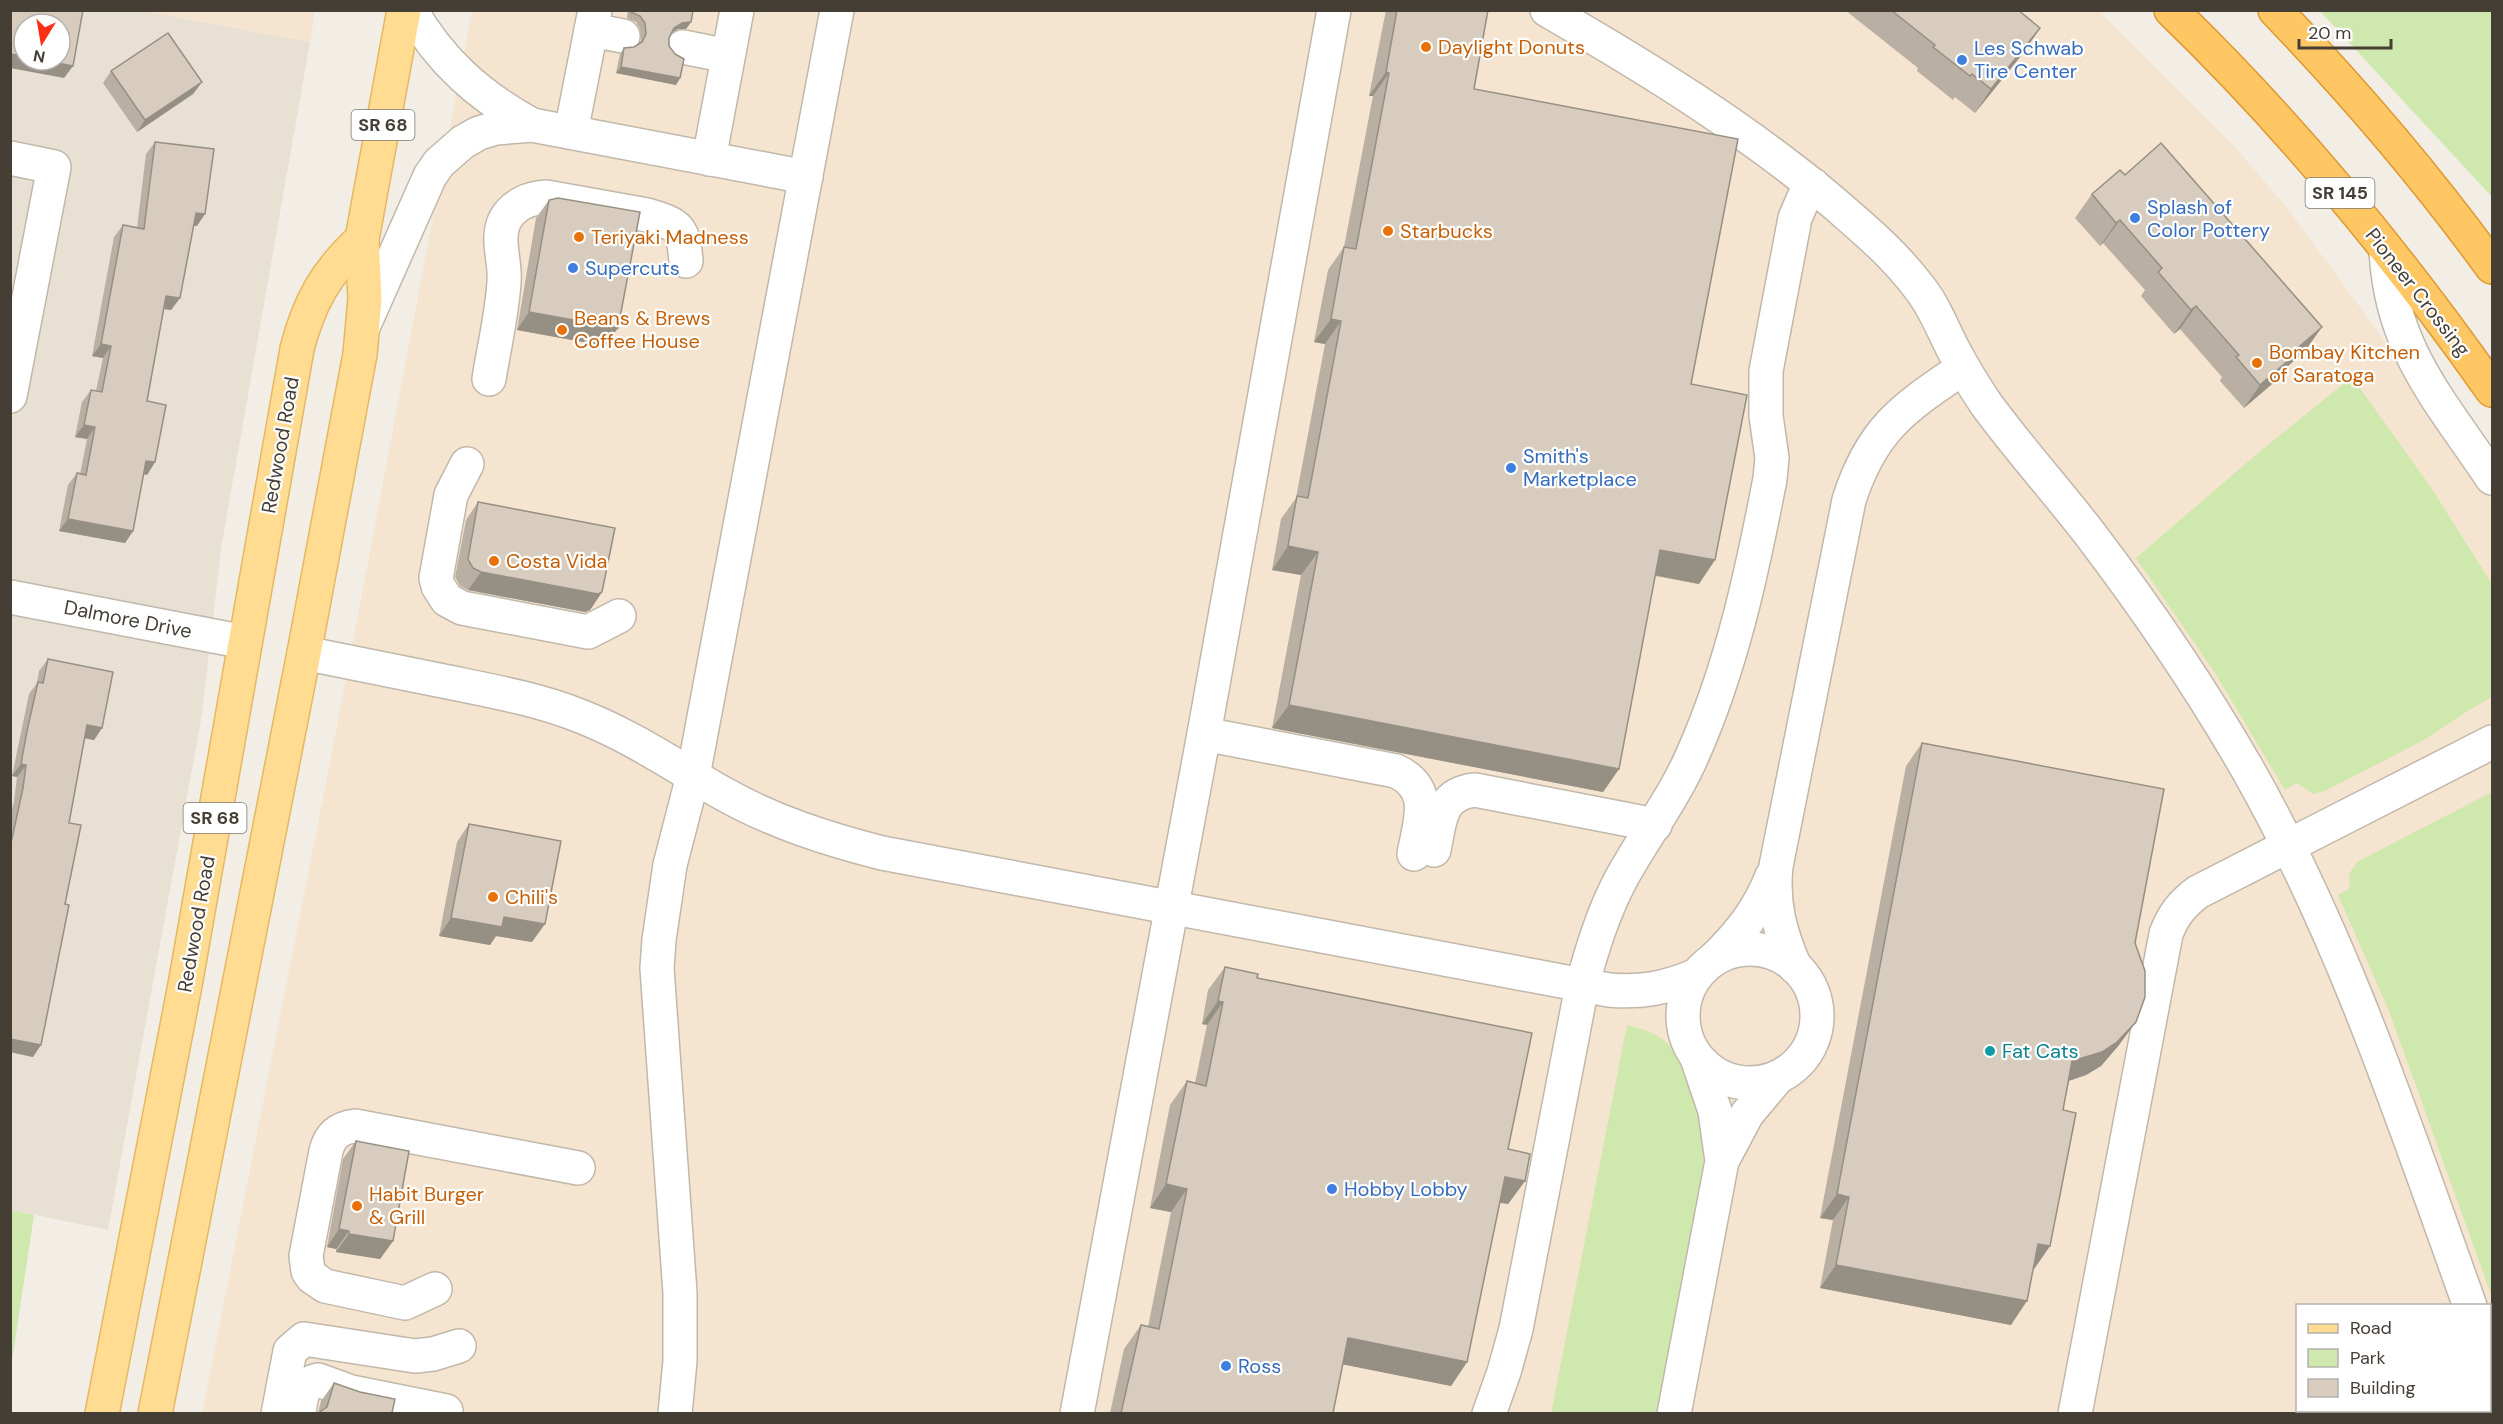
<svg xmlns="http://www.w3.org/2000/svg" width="2503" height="1424" font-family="'DM Sans',sans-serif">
<rect width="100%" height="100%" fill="#f3eee5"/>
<path fill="#e7e0d3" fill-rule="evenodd" d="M10 11H144L310 42 221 549 202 714 108 1230 11 1210ZM24 24H60V60H24Z"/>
<g fill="#f5e4cf" fill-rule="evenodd">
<polygon points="144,11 315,11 310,42"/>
<path d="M472 11H2099L2236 148 2288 209 2417 385 2492 500V1413L202 1414 334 742ZM2298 1306H2490V1410H2298Z"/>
</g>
<g fill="#cfe8ad">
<polygon points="2320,11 2492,11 2492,197"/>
<polygon points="2352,377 2430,486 2492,584 2492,697 2466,712 2424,740 2325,791 2313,794 2297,783 2285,790 2217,676 2136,558 2258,453"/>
<polygon points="2492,792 2492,1297 2389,1011 2338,895 2350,888 2349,874 2357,862"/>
<path d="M1627 1025C1641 1029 1655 1032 1666 1042 1700 1072 1704 1134 1703 1177L1660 1413 1551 1414Z"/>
<polygon points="11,1210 34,1215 11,1367 10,1210"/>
</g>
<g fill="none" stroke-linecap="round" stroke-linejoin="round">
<defs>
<g id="minor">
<path d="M411 10C440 62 481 97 532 125"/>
<path d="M1547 10C1647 68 1745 128 1834 203 1864 229 1894 254 1918 286 1934 305 1942 328 1953 349 1963 368 1974 386 1986 404 2019 449 2056 490 2090 534 2147 609 2201 688 2248 770 2344 939 2404 1123 2470 1306"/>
<polyline points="591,30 623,36"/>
<polyline points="683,47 728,56"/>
<polyline points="571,132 595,10"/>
<polyline points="10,158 54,167 10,396"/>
<polyline points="709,159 737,10"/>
<path d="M2386 249C2390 348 2440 400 2492 478"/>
<polyline points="363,327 430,176 439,163 463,142 479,133 496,128 532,125 806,177"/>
<path d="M489 379C494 347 502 315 504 282 506 262 496 241 504 222 512 205 529 198 546 197L647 215C680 225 683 227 686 261"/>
<polyline points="467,464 451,495 436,578 438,586 447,600 462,608 588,632 619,616"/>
<polyline points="10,597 245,642"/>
<path d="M304 653C352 663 400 672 448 682 492 691 537 699 580 716 632 736 676 767 724 794 774 822 827 839 882 853L1609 990C1641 993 1667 988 1697 975"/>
<path d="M1204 734 1396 771C1434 789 1420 821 1414 854"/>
<path d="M1434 850C1440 821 1439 794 1475 790L1655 825"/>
<circle cx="1750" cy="1016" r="67"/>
<path d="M1713 960C1739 935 1759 910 1772 876"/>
<path d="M1795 967C1780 933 1772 903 1776 866L1849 500C1872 428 1904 408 1963 368"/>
<polyline points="1697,1058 1715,1111 1722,1161"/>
<path d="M435 1289 405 1303 325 1286 312 1277 308 1271 306 1256 326 1151C330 1135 339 1128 355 1126L578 1168"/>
<polyline points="2490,1360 2492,1368"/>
<polyline points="278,1414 290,1351 304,1339 415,1356 433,1354 459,1346"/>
<path d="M299 1414C301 1399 301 1384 318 1380L351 1392 446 1411"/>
<polyline points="675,1414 680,1361 680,1293 657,968 659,940 670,865 693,776 837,10"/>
<polyline points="1077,1414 1204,734 1334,10"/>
<path d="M1489 1414 1504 1372 1516 1329 1582 986C1592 949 1603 913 1621 879 1644 837 1674 798 1693 754 1732 666 1752 572 1770 479L1772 458 1766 416V371L1795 218 1805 195 1813 185"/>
<polyline points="1674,1414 1722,1161 1747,1114 1778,1077"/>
<path d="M2075 1414 2166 934C2173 915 2182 904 2198 892L2492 742"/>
</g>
<g id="major">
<path d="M102 1414 185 985 297 349C309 302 326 272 362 239"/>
<polyline points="155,1414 304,653 360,354 365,299 362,239 404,10"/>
</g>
<g id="highway">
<path d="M2171 10C2290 125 2397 255 2492 390"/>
<path d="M2275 10C2353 91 2426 176 2492 267"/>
</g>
</defs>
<use href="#minor" stroke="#c1b8ab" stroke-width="36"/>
<use href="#major" stroke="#e4b861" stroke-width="36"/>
<use href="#highway" stroke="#de9933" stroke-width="36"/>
<use href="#minor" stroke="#fff" stroke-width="33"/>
<use href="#major" stroke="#ffdc92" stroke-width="33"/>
<use href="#highway" stroke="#ffc664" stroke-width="33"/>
</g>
<g fill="#b9afa3">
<polygon points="628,10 693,10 691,22 686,29 678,29 671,33 669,38 669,46 675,54 680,78 676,85 616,73 620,54 624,48 634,47 640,43 641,40 640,29 636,22 627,18"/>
<polygon points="1386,10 1488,10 1474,89 1691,384 1699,584 1655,576 1619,769 1603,792 1272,728 1301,575 1272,570 1281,519 1296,498 1325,344 1314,342 1328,270 1344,247 1373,96 1369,96"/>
<polygon points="1845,10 2018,10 2024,52 1975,113 1955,97 1953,100 1917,71 1918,68"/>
<polygon points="111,71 202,82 193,94 137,132 103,83"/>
<polygon points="155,142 197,226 194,226 180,298 171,310 164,309 147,401 155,462 147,475 144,474 133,531 125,543 59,531 68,485 77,473 80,474 87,439 75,437 82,402 91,390 96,391 103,358 92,356 114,237 123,225 137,228 146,154"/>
<polygon points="2092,194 2305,351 2280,373 2272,384 2244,408 2220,381 2222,377 2180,329 2174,334 2141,296 2145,290 2103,243 2100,246 2075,218"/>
<polygon points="549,200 618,328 605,346 517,330 536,218"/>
<polygon points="478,502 602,592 590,610 585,612 468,590 460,586 455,577 466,520"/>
<polygon points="48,659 102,728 94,740 85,738 69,823 33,1057 10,1052 10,818 14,801 17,777 12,776 29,694 37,683 39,671"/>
<polygon points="1922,743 2135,943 2119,1045 2101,1066 2086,1075 2069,1081 2063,1110 2050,1246 2034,1269 2033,1269 2011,1325 1820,1288 1833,1220 1820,1218 1906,766"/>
<polygon points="469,824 532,942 496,936 490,945 439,936 457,842"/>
<polygon points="1225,967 1257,978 1508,1149 1525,1181 1508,1204 1499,1203 1467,1362 1451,1386 1343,1364 1333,1413 1110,1413 1124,1349 1141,1325 1148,1327 1171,1212 1150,1208 1170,1105 1187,1081 1195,1083 1207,1025 1202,1024 1208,990"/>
<polygon points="356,1141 393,1241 380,1259 336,1252 336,1249 327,1247 343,1159"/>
<polygon points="334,1383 392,1413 318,1413 321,1401"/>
</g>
<g fill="#968f84">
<polygon points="691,22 686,29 678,29 669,34 674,28 682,23"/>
<polygon points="2040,28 2024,52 1975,113 1991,89"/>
<polygon points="10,54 24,56 24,60 42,60 73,66 64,78 10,68"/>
<polygon points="621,67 680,78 676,85 616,73"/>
<polygon points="1386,72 1389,73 1373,96 1369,96"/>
<polygon points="202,82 193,94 137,132 145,120"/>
<polygon points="196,213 205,214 197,226 188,225"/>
<polygon points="2120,220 2103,243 2100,246 2116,223"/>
<polygon points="166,296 180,298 171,310 158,308"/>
<polygon points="2196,306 2180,329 2174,334 2191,310"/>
<polygon points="529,312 618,328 605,346 517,330"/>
<polygon points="1331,319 1341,321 1325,344 1314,342"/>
<polygon points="2322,327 2305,351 2280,373 2272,384 2244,408 2260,385 2286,358"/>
<polygon points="101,344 111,346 103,358 92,356"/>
<polygon points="84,425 95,427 87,439 75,437"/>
<polygon points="146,461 155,462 147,475 138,473"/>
<polygon points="68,519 133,531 125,543 59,531"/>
<polygon points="1288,546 1318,552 1301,575 1272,570"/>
<polygon points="1660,550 1715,560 1699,584 1644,573"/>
<polygon points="481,572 602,592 590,610 585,612 468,590"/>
<polygon points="1289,705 1619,769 1603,792 1272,728"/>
<polygon points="87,725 102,728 94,740 78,737"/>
<polygon points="21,764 26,765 17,777 12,776"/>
<polygon points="504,917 545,924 532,942 496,936 490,945 439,936 451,918"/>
<polygon points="1218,1001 1223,1002 1207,1025 1202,1024"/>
<polygon points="2136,1022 2119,1045 2101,1066 2086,1075 2056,1085 2072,1061"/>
<polygon points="10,1039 41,1045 33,1057 10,1052"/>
<polygon points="1505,1177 1525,1181 1508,1204 1488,1200"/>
<polygon points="1166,1184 1187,1189 1171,1212 1150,1208"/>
<polygon points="1837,1194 1849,1197 1833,1220 1820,1218"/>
<polygon points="339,1229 349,1231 336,1249 327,1247"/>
<polygon points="349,1234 393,1241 380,1259 336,1252"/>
<polygon points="2038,1244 2050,1246 2034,1269 2021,1267"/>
<polygon points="1836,1265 2027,1301 2011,1325 1820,1288"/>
<polygon points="1348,1338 1467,1362 1451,1386 1331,1362"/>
</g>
<g fill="#d7ccbd" stroke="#968f84" stroke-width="1.5">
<polygon points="10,10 83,10 73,66 42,60 60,60 60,24 24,24 24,56 10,54"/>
<polygon points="631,10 693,10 691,22 682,23 674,28 669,38 669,46 675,54 684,59 680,78 621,67 624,48 634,47 642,42 646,34 645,23 640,16 631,12"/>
<polygon points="1397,10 1488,10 1474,89 1738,139 1691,384 1747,395 1715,560 1660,550 1619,769 1289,705 1318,552 1288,546 1297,496 1308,498 1341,321 1331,319 1344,247 1356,249 1389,73 1386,72"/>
<polygon points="1891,10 2018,10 2040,28 1991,89 1972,74 1970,76 1933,47 1935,45"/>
<polygon points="168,33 202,82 145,120 111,71"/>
<polygon points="155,142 214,149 205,214 196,213 180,298 166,296 147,401 166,405 155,462 146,461 133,531 68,519 77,473 86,475 95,427 84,425 91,390 102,392 111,346 101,344 123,225 144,229"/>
<polygon points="2161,143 2322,327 2286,358 2289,360 2260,385 2236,357 2239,355 2196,306 2191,310 2158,272 2162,268 2120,220 2116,223 2092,194 2120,170 2125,175"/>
<polygon points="558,198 640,212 618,328 529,312 549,200"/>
<polygon points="478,502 615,528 602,592 598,594 481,572 473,568 468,559"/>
<polygon points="48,659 113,672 102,728 87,725 69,823 81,825 65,904 69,905 41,1045 10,1039 10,843 11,843 23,788 26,765 21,764 27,731 38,682 43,683"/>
<polygon points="1922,743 2164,789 2135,943 2145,971 2145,997 2136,1022 2117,1042 2102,1052 2072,1061 2063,1110 2076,1113 2050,1246 2038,1244 2027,1301 1836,1265 1849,1197 1837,1194"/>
<polygon points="469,824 561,841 545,924 504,917 502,927 451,918"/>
<polygon points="1225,967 1258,974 1257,978 1532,1033 1508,1149 1530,1154 1525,1181 1505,1177 1467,1362 1348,1338 1333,1413 1121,1413 1141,1325 1159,1329 1187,1189 1166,1184 1187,1081 1206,1086 1223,1002 1218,1001"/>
<polygon points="356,1141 409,1151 393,1241 349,1234 349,1231 339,1229"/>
<polygon points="334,1383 360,1392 395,1399 392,1413 321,1413 321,1411 327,1407"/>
</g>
<g fill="#e8710a" stroke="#fff" stroke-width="2">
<circle cx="1426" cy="47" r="6"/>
<circle cx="1388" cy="231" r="6"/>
<circle cx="579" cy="237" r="6"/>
<circle cx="562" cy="330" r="6"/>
<circle cx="2257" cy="363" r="6"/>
<circle cx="494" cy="561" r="6"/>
<circle cx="493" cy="897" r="6"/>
<circle cx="357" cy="1206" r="6"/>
</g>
<g fill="#3f7fe0" stroke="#fff" stroke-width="2">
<circle cx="1962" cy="60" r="6"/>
<circle cx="2135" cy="218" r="6"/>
<circle cx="573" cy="268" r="6"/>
<circle cx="1511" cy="468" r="6"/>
<circle cx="1332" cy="1189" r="6"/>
<circle cx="1226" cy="1366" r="6"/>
</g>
<circle fill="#0f9aa8" stroke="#fff" stroke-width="2" cx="1990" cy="1051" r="6"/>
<g text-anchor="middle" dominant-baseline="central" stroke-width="4.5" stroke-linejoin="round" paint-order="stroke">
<g fill="#fff" stroke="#7d7872" stroke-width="1.5">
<rect x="351.5" y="110" width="63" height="30" rx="4.5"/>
<rect x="2305.5" y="178" width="69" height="30" rx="4.5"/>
<rect x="183.5" y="803" width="63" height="30" rx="4.5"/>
</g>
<g font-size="18" font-weight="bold" fill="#453e35">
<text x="383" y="125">SR 68</text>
<text x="2340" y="193">SR 145</text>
<text x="215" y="818">SR 68</text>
</g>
<g font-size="20" fill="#c56008" stroke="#fff" text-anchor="start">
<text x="1438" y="47">Daylight Donuts</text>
<text x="1400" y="231">Starbucks</text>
<text x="591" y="237">Teriyaki Madness</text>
<text x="574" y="318">Beans &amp; Brews<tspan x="574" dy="23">Coffee House</tspan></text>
<text x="2269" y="352">Bombay Kitchen<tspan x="2269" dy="23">of Saratoga</tspan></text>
<text x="506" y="561">Costa Vida</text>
<text x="505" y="897">Chili's</text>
<text x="369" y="1194">Habit Burger<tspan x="369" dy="23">&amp; Grill</tspan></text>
</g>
<g font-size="20" fill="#366cbe" stroke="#fff" text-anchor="start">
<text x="1974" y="48">Les Schwab<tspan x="1974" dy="23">Tire Center</tspan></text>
<text x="2147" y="207">Splash of<tspan x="2147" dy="23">Color Pottery</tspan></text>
<text x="585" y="268">Supercuts</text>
<text x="1523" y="456">Smith's<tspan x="1523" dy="23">Marketplace</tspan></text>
<text x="1344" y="1189">Hobby Lobby</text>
<text x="1238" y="1366">Ross</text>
</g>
<g font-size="20" fill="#453e35" stroke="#fff">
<text transform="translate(2418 292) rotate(52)">Pioneer Crossing</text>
<text transform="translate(280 445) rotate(-80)">Redwood Road</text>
<text transform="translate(128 619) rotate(11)">Dalmore Drive</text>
<text transform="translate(196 924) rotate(-80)">Redwood Road</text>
</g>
<g font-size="20" fill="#0d838f" stroke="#fff" text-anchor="start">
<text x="2002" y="1051">Fat Cats</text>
</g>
</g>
<rect width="2503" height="1424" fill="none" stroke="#453e35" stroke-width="24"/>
<rect x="2296" y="1304" width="195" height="108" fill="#ffffff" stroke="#b5b2ae" stroke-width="1.5"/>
<rect x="2308" y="1324" width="30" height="9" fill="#ffdc92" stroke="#b5b2ae" stroke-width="1.5"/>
<text x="2350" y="1334" font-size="18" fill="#453e35">Road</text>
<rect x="2308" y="1349" width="30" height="18" fill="#cfe8ad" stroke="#b5b2ae" stroke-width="1.5"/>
<text x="2350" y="1364" font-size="18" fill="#453e35">Park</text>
<rect x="2308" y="1379" width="30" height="18" fill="#d7ccbd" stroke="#b5b2ae" stroke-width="1.5"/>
<text x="2350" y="1394" font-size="18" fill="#453e35">Building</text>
<g transform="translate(42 42) rotate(191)"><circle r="28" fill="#ffffff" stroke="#b5b2ae" stroke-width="1.5"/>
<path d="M0-4.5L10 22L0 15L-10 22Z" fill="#fc2e13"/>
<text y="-9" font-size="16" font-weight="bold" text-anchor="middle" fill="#453e35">N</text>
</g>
<path d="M2299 39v9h92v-9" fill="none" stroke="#453e35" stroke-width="3"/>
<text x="2308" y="39" font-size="18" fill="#453e35" stroke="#ffffff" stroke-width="4.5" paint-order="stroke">20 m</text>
</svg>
